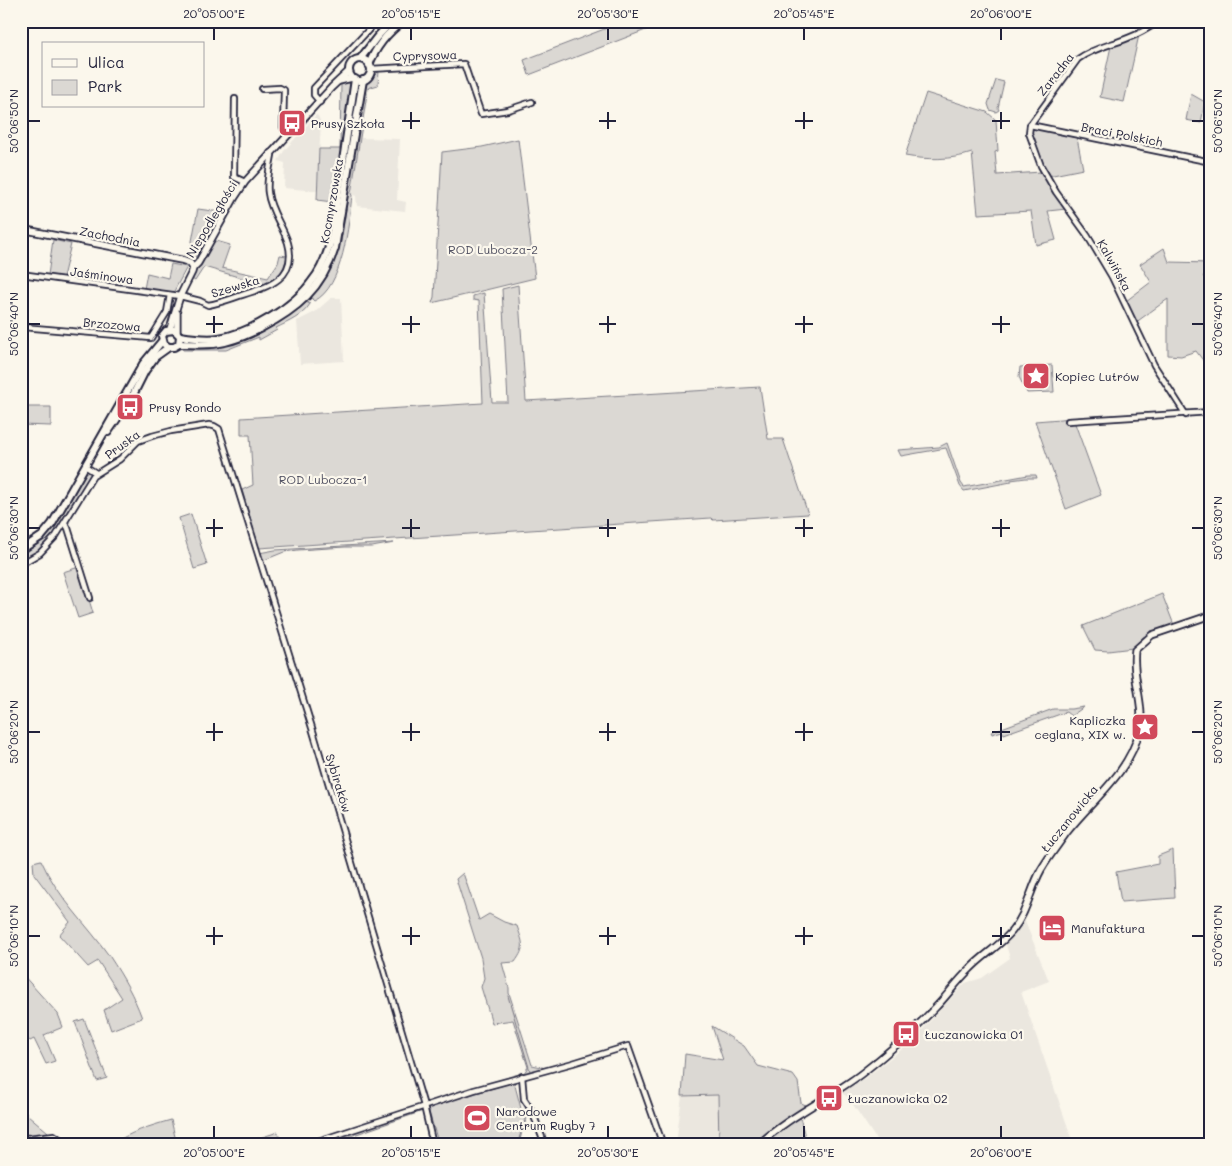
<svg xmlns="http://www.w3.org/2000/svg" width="1232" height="1166" font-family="Mali,sans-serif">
<rect width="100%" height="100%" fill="#fbf7ec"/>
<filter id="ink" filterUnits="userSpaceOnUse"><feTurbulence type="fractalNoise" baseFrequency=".02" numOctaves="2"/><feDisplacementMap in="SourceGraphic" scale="10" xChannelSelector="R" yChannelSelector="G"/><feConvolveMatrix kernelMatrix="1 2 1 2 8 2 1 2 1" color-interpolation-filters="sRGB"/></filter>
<g filter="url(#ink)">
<g fill="#ebe7df">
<polygon points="316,115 318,116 321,123 317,191 284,188 285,163 278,161 284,151"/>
<polygon points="360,138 400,139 397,200 406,202 405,211 357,206 356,196 351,194"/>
<polygon points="331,298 341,298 344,361 300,364 297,321 315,312"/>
<polygon points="1024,919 1049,981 1021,992 1074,1145 880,1145 848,1097 838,1091 864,1079 912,1041 965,983 982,978 1010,958 1005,942"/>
<polygon points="718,1095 719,1145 676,1145 682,1096"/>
</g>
<g fill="#dbd8d3" stroke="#7e7d87">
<polygon points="625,21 669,21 529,75 524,60"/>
<polygon points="1139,35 1124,102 1100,97 1111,46"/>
<path d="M379 71 378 85 368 88 351 194 352 195C349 223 343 288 314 301L312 299V296C327 282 334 261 341 242L365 85Z"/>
<polygon points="996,80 1004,82 998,108 999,110 996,112 990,110 988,104"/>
<polygon points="345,82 350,83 351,92 332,202 317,200 319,149 340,149 341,84"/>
<path d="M926 93 987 112 996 120 998 151 995 152 997 175 1041 172 1066 209 1048 211 1056 240 1036 245 1031 211 978 214 972 153C951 160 927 160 905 156Z"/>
<polygon points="1191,94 1205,102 1201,123 1186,120"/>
<polygon points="1032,128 1077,138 1083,169 1048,176 1043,166 1030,130"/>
<polygon points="518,139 535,278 432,303 434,297 442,152 482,147"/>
<polygon points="198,209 220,212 196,257 184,255 190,252"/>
<polygon points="53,240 71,244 63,277 48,275"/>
<path d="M213 240 230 245 222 268 268 278 278 263 280 255 287 256C284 269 279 279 266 285L204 267 195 281 192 279Z"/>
<polygon points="1164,248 1169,262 1211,263 1211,275 1203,276 1211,287 1211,371 1196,351 1181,356 1168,355 1168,299 1135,323 1126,301 1151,282 1140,264"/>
<polygon points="171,264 187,267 173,293 144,289 147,273 168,278"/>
<polygon points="518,285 526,401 760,387 768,439 783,439 808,514 713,520 711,518 259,548 242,490 253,485 250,435 241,435 241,418 483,403 479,301 473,300 473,296 484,293 492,402 508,402 502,289"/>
<path d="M306 302 310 304C303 316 288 322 276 328L277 330 259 340V337L226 350H183L182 348C194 348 206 349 217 347 249 342 282 324 306 302Z"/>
<polygon points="1052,365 1054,392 1027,393 1019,377 1020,367"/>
<polygon points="21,407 51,407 51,426 21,425"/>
<polygon points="1073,418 1101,495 1066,509 1035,421"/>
<polygon points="947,443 961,483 964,487 1028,475 1036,475 1037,478 1026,478 1011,480 1011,482 964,491 960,486 946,448 901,456 898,450 939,447"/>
<path d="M86 471 91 473C90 480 85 484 82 490 65 520 53 545 21 562V553L44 538 54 526Z"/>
<polygon points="191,514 207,565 194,569 179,518"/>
<polygon points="394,543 372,547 345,547 298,550 284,552 262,561 259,553 275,550"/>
<polygon points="79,567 93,613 78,618 63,572"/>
<polygon points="1162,594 1174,625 1143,637 1133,648 1108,651 1095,650 1083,626"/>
<polygon points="1084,707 1071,716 1066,712 1004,734 1002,731 992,734 991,732 1053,709 1071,709"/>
<polygon points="1173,850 1175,898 1121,902 1116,872 1158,864 1158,856"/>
<path d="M41 860C57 897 87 924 110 957 123 977 134 996 142 1018L111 1030 104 1010 122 998 98 961 88 967 59 935 70 922 34 874 33 862Z"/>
<path d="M463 873 479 920 489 914 504 922 517 926C523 943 526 947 515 962L502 963 509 988V993L532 1065 546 1068 524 1073 528 1067 513 1020 492 1023 481 987 484 978 481 958 456 879Z"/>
<polygon points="21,973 58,1014 63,1027 44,1035 55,1061 46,1064 34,1039 30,1041 21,1032"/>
<polygon points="84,1019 107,1078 97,1081 75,1022"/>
<polygon points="712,1026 744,1046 758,1066 793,1075 798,1082 801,1103 806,1105 754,1145 719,1145 718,1095 682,1096 685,1054 723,1060"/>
<polygon points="514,1082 523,1116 525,1108 526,1107 530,1111 522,1131 519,1145 439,1145 429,1112 432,1106"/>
<polygon points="21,1109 48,1132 28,1136 21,1132"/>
<polygon points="420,1110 423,1111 325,1145 310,1145"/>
<polygon points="800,1117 807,1145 764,1145"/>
<path d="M171 1120 177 1145H111C130 1132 150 1126 171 1120Z"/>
<polygon points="278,1132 282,1145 238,1145"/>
</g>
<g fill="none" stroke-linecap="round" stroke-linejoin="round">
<g stroke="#787681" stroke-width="1">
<polyline points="294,135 311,117"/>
<polyline points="508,996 530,1071"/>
<polyline points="882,1053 898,1039"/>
<polyline points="856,1073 879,1056"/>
<polyline points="803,1108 850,1077"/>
<polyline points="517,1145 527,1114 527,1107"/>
</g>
<defs>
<g id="minor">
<path d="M1159 21C1149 28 1139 34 1128 38 1111 45 1093 48 1078 59L1030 125 1029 133 1041 166 1056 192 1087 235 1112 277 1154 365 1186 415"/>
<polyline points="370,69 464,64 481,114 508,110 532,102"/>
<polyline points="262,89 280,88 284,90 283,127 287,135"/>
<polyline points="235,99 234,177 245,182"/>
<polyline points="320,102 314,95 314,88 377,21"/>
<polyline points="1030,125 1211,162"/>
<path d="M21 274 180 296 200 301 208 305C220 303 231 299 242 295 268 287 298 278 288 243 283 226 270 211 268 193 266 181 270 167 272 155L270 153"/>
<polyline points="23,327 151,338 167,312 170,295"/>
<polyline points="1068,421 1211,412"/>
<polyline points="85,466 96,473"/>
<polyline points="65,523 68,528 90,598"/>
<polyline points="21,564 40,553 56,536 93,476 120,459 138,441 152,436 171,431 209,425 214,426 219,429 313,731 424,1106 433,1145"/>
<polyline points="522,1076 524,1099 532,1111 545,1145"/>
<polyline points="21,1137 28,1138 54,1135 68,1145"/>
<polyline points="306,1145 474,1090 573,1063 628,1046 663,1145"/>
</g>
<g id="tertiary">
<polyline points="339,81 352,78"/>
<polyline points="21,229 181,260 190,263 193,268"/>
<polyline points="170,329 180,296 192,272 193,268 198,263 235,197 245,182 332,87 349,71"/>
<polyline points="177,331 177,313"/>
<path d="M758 1145C789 1116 828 1099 861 1074 887 1054 912 1032 935 1008 947 996 957 981 970 969 983 955 1000 946 1012 931 1027 913 1030 890 1041 870 1049 856 1058 845 1067 832 1092 800 1129 773 1139 732 1146 705 1131 678 1135 650L1152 635 1211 615"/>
</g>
<g id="secondary">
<polyline points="360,59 377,37 392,21"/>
<circle cx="360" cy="70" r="11"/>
<path d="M369 65C376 46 387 33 403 21"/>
<path d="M180 336C193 338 206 340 219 338 250 333 294 307 312 281 323 268 328 252 332 236L355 79"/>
<path d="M179 344C194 344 210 346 225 342 238 339 250 334 261 328 298 309 322 288 335 248L363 80"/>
<polyline points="108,432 133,395 145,371 155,357 169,347 174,347 179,344 180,336 174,330 166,331 162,336 164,344 169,347"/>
<polyline points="21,550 42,536 52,524 143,364 162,341"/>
</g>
</defs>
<use href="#minor" stroke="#22223b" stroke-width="8"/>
<use href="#tertiary" stroke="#22223b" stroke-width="9"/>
<use href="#secondary" stroke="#22223b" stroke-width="10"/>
<use href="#minor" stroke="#fbf7ec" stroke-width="4.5"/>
<use href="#tertiary" stroke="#fbf7ec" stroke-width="5.5"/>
<use href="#secondary" stroke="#fbf7ec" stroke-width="6"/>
</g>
</g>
<path fill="none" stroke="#22223b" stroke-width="2" d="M214 28V40M411 28V40M608 28V40M804 28V40M1001 28V40M411 112V129M608 112V129M804 112V129M1001 112V129M28 121H40M402 121H420M599 121H616M795 121H813M992 121H1010M1192 121H1204M214 316V333M411 316V333M608 316V333M804 316V333M1001 316V333M28 324H40M206 324H223M402 324H420M599 324H616M795 324H813M992 324H1010M1192 324H1204M214 519V537M411 519V537M608 519V537M804 519V537M1001 519V537M28 528H40M206 528H223M402 528H420M599 528H616M795 528H813M992 528H1010M1192 528H1204M214 723V741M411 723V741M608 723V741M804 723V741M1001 723V741M28 732H40M206 732H223M402 732H420M599 732H616M795 732H813M992 732H1010M1192 732H1204M214 927V945M411 927V945M608 927V945M804 927V945M1001 927V945M28 936H40M206 936H223M402 936H420M599 936H616M795 936H813M992 936H1010M1192 936H1204M214 1126V1138M411 1126V1138M608 1126V1138M804 1126V1138M1001 1126V1138"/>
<defs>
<symbol id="bus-square" viewBox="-11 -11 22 22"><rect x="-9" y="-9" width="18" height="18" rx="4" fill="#d1495b" stroke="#fbf7ec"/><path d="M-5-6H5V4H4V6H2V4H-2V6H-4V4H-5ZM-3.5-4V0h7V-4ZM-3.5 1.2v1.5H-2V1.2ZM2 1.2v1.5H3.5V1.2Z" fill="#fff"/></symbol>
<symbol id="sight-square" viewBox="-11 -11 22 22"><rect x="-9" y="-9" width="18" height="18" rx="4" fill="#d1495b" stroke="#fbf7ec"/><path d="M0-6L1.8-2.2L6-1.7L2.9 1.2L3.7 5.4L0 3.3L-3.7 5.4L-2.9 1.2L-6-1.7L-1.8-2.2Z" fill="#fff"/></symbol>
<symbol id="hotel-square" viewBox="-11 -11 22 22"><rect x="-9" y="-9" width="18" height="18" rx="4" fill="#d1495b" stroke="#fbf7ec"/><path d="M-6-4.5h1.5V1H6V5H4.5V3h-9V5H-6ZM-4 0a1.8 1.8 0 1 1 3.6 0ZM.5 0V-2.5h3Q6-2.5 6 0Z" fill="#fff"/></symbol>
<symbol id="stadium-square" viewBox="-11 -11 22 22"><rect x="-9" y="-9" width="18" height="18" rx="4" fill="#d1495b" stroke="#fbf7ec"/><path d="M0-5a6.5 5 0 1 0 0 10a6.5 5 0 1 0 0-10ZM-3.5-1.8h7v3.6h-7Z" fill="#fff"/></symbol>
</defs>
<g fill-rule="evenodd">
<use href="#bus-square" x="276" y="107" width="32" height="32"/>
<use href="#sight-square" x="1020" y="360" width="32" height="32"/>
<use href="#bus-square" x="114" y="391" width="32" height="32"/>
<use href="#sight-square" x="1129" y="711" width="32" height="32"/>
<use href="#hotel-square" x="1036" y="912" width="32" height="32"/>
<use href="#bus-square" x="890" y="1018" width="32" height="32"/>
<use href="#bus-square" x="813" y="1082" width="32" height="32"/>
<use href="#stadium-square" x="461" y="1102" width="32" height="32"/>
</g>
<g text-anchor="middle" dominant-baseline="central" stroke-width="4.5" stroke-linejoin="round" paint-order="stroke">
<g font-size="12" fill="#22223b" stroke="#fbf7ec">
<text transform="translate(425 55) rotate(-2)">Cyprysowa</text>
<text transform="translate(1055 74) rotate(-52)">Zaradna</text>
<text transform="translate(1122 134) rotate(11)">Braci Polskich</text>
<text transform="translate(331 201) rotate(-80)">Kocmyrzowska</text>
<text transform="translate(211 219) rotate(-59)">Niepodległości</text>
<text transform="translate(110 236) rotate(11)">Zachodnia</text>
<text transform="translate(1115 265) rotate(61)">Kalwińska</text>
<text transform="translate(102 275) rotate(8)">Jaśminowa</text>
<text transform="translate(235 286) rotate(-17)">Szewska</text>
<text transform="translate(112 324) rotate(5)">Brzozowa</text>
<text transform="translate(122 444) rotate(-36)">Pruska</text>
<text transform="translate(339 783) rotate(73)">Sybiraków</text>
<text transform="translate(1069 818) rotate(-51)">Łuczanowicka</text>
</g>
<g font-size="12" fill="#22223b" stroke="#fbf7ec" text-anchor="start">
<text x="311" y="123">Prusy Szkoła</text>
<text x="1055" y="376">Kopiec Lutrów</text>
<text x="149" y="407">Prusy Rondo</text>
<text x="1126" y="720" text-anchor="end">Kapliczka<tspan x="1126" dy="14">ceglana, XIX w.</tspan></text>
<text x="1071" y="928">Manufaktura</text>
<text x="925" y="1034">Łuczanowicka 01</text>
<text x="848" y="1098">Łuczanowicka 02</text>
<text x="496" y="1111">Narodowe<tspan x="496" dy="14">Centrum Rugby 7</tspan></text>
</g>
<g font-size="12" fill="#505061" stroke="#fbf7ec">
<text x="493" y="249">ROD Lubocza-2</text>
<text x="323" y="479">ROD Lubocza-1</text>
</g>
</g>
<rect width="1232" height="1166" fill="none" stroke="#fbf7ec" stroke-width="55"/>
<rect x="42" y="42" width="162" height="65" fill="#fbf7ec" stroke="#a4a2a5"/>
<rect x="52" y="59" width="25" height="8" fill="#fbf7ec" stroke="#a4a2a5"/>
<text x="88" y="68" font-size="15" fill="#22223b">Ulica</text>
<rect x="52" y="80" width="25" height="15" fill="#dbd8d3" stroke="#a4a2a5"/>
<text x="88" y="92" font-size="15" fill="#22223b">Park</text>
<rect x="28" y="28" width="1176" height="1110" fill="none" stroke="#22223b" stroke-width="2"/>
<g font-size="12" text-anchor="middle" fill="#22223b">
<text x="214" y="18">20°05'00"E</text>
<text x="411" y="18">20°05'15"E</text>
<text x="608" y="18">20°05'30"E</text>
<text x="804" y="18">20°05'45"E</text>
<text x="1001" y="18">20°06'00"E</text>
<text transform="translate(14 121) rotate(-90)" y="4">50°06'50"N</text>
<text transform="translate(1218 121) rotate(-90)" y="4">50°06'50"N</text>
<text transform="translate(14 324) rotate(-90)" y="4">50°06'40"N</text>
<text transform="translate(1218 324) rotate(-90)" y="4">50°06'40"N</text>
<text transform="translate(14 528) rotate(-90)" y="4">50°06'30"N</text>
<text transform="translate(1218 528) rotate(-90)" y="4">50°06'30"N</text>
<text transform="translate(14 732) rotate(-90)" y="4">50°06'20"N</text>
<text transform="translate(1218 732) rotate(-90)" y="4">50°06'20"N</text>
<text transform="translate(14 936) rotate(-90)" y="4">50°06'10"N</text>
<text transform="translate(1218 936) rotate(-90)" y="4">50°06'10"N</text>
<text x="214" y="1157">20°05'00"E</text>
<text x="411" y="1157">20°05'15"E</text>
<text x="608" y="1157">20°05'30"E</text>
<text x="804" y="1157">20°05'45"E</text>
<text x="1001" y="1157">20°06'00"E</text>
</g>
</svg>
